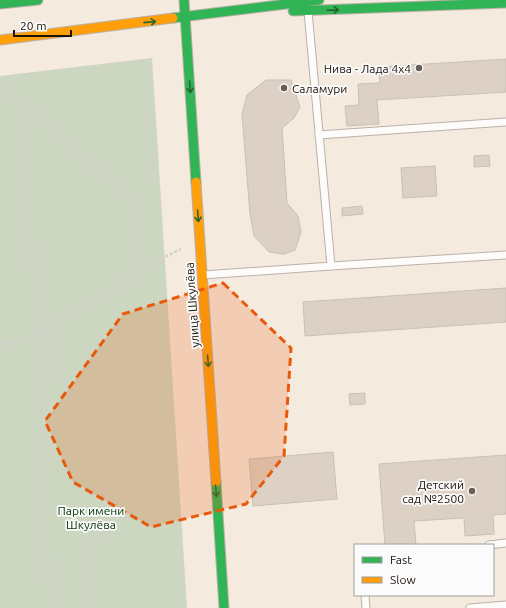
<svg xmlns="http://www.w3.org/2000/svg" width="506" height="608" font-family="Ubuntu,sans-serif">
<rect width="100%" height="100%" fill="#f5eade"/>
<polygon fill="#cdd6c1" points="152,58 187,608 0,608 0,76"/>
<g fill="#ddd1c5" stroke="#c9c0b6">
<polygon points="506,59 506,92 377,100 379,124 347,126 345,106 359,105 358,84 380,83 379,67"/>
<polygon points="266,80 291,80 300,107 294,118 282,128 287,203 298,216 301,232 295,250 284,254 269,252 254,236 250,214 242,114 247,95"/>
<polygon points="489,155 490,166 474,167 474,156"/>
<polygon points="435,166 437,196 403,198 401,168"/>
<polygon points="362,206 363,214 342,216 342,208"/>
<polygon points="506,288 506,322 305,336 303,302"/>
<polygon points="365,393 365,404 350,405 349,394"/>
<polygon points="333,452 337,499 253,506 249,459"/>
<polygon points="506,455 506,514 493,515 494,534 465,536 464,518 414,521 416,545 385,545 379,464"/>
</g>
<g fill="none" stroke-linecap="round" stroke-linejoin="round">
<defs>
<g id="lane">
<polyline points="308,11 331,266 506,255"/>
<polyline points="319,135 506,122"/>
<polyline points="203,275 331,266"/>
<polyline points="489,545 506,543"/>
<polyline points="365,595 366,608"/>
<polyline points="470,608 506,605"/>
</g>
<g id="fast">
<polyline points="184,0 196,182"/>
<polyline points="0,4 38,0"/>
<polyline points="293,11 506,3"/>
<polyline points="173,18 319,0"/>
<polyline points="216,482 224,608"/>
</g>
<g id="slow">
<polyline points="0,40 173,18"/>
<polyline points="196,182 216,482"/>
</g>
</defs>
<use href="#lane" stroke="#bbb1a8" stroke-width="9"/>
<use href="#fast" stroke="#bbb1a8" stroke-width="11"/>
<use href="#slow" stroke="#bbb1a8" stroke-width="11"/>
<g stroke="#d2d0cc" stroke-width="2.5" stroke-dasharray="3 2" stroke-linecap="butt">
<polyline points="0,83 26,106"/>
<path d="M45 329 56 361 84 422 93 449 104 492 105 532C100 536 95 541 91 546 78 563 86 589 87 608"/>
<polyline points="0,344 22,342 38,337 45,329 96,301 165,257 181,249"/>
<polyline points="52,608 44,528 38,337 30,230 26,106 130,197 135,276"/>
</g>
<use href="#lane" stroke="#fefcfa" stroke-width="7"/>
<use href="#fast" stroke="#30b455" stroke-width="9"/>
<use href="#slow" stroke="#ff9f0a" stroke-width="9"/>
</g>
<defs><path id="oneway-shaft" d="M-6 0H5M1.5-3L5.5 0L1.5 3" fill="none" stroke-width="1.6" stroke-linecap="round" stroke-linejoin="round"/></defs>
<g stroke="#266430">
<use href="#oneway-shaft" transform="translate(333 10) rotate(-2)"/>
<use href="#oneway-shaft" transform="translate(150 22) rotate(-6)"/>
<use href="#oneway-shaft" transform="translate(190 87) rotate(86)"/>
<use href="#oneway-shaft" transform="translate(198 216) rotate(86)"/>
<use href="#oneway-shaft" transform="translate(208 361) rotate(86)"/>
<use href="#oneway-shaft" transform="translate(216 491) rotate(86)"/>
</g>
<path fill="#e8590c" fill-opacity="0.2" stroke="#e8590c" stroke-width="3" stroke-dasharray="8 5" stroke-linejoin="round" d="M223 283 291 348 284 456 246 504 151 527 73 482 45 421 123 314Z"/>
<g fill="#685e54" stroke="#fbfbfb" stroke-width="1.5">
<circle cx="419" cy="68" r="4"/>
<circle cx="284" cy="88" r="4"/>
<circle cx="472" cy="491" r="4"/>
</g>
<g text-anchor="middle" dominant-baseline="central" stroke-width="3.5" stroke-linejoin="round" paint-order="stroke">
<g font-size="12" fill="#1c130a" stroke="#fbfbfb" text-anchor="end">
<text x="411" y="68">Нива - Лада 4х4</text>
<text x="292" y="88" text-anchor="start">Саламури</text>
<text x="464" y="484">Детский<tspan x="464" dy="14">сад №2500</tspan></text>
</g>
<g font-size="12" fill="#1c130a" stroke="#fbfbfb">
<text transform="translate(192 305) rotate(-94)">улица Шкулёва</text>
</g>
<g font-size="12" fill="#013401" stroke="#fbfbfb">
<text x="91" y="510">Парк имени<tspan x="91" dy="14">Шкулёва</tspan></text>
</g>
</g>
<rect x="354" y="544" width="140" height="52" fill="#fbfbfb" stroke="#a29e9b"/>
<rect x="362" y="557" width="20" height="6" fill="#30b455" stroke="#a29e9b"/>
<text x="390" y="564" font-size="12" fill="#1c130a">Fast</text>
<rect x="362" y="577" width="20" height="6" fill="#ff9f0a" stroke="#a29e9b"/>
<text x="390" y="584" font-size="12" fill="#1c130a">Slow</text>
<path d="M14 30v6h57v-6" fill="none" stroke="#1c130a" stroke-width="2"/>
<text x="20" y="30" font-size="12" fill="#1c130a" stroke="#fbfbfb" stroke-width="3" paint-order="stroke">20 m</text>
</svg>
